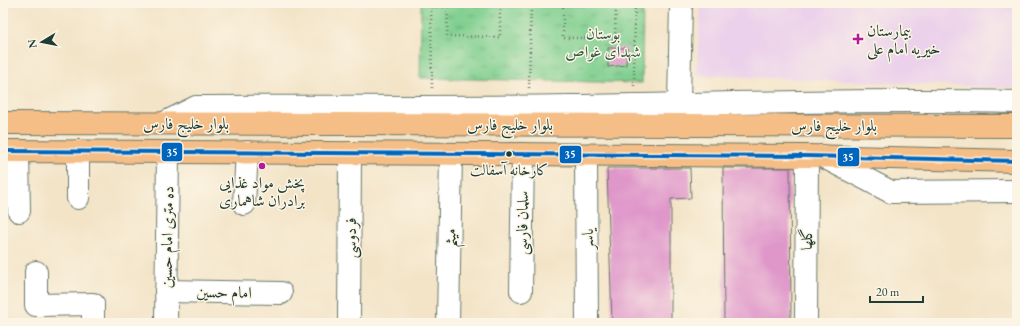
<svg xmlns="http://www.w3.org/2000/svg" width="1020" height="326" font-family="'EB Garamond',Amiri,serif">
<defs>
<pattern id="grass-tufts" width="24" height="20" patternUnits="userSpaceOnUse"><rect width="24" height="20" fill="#7fcf8f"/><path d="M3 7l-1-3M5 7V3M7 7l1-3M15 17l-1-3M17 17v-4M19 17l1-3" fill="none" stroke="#67a976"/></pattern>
</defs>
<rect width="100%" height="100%" fill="#fcf5e5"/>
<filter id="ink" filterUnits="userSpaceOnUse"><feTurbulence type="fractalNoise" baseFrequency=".025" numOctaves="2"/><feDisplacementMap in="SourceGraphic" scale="8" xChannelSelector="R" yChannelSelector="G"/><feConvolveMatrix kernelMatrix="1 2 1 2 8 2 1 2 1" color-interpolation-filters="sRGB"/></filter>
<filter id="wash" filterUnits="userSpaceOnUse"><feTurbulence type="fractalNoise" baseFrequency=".012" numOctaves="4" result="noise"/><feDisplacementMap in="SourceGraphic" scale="16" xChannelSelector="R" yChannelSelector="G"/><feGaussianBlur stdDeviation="0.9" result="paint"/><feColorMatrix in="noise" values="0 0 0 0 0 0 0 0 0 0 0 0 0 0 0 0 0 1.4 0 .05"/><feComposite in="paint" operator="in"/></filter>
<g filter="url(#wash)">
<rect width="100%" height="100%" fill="#f3e4c8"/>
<polygon fill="#ebd1eb" points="701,3 1017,3 1017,88 696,75"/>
<polygon fill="url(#grass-tufts)" stroke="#4f8662" points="421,3 643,3 642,83 420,78"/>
<g id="blocks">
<g fill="#df97ca">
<polygon points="608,48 627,48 626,65 608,67"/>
<polygon points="607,168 690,168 691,198 671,199 671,323 612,323"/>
<polygon points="723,168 790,168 791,323 724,323"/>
</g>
</g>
</g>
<g filter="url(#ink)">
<use href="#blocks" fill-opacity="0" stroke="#697768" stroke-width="1"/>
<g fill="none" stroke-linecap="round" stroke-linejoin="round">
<defs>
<g id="minor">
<polyline points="679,103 681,3"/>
<path d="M164 123 196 107C321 106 446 108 571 106 720 104 868 99 1017 102"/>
<polyline points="18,151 19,211"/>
<polyline points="78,151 78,198"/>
<polyline points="586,155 587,323"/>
<polyline points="822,156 891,192 1017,191"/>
<polyline points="244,204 247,152"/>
<polyline points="36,272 36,305 93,304 93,323"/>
<polyline points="166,291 281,293"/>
<polyline points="521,291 523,154"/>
<polyline points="166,323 168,152"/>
<polyline points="349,323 350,153"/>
<polyline points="448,323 451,154"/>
<polyline points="806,323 807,156"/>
</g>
<g id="major">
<polyline points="3,123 1017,126"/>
<polyline points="3,151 807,156 1017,161"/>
</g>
</defs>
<use href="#minor" stroke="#697768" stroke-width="24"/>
<use href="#major" stroke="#697768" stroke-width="24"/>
<g stroke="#697768" stroke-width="2.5" stroke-dasharray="1 3" stroke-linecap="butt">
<polyline points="431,3 432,88"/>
<polyline points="448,3 447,36 500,37 500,3"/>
<polyline points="563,3 563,38 615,38 616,3"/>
<polyline points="431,7 635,5"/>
<polyline points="634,86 635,3"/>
<polyline points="529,88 531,3"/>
</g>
<use href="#minor" stroke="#fff" stroke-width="22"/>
<use href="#major" stroke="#f6be87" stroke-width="22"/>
<defs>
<polyline id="bus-1" points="3,151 807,156 1017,161"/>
</defs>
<use href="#bus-1" stroke="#fcf5e5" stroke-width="7"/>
<use href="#bus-1" stroke="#0065bd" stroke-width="4"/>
</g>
</g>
<g fill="#b5179e" stroke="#fcf5e5" stroke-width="1.5">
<path d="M856 33h4v4h4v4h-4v4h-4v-4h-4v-4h4z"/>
<circle cx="262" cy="166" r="4"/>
</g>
<circle fill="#1f3d34" stroke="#fcf5e5" stroke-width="1.5" cx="509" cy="154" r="3.5"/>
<g text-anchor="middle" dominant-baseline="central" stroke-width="3" stroke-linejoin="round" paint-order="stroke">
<g font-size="15" fill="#1f3d34" stroke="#fcf5e5">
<text x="509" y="169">کارخانه آسفالت</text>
</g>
<g font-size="16" fill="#1f3d34" stroke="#fcf5e5" text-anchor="start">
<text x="867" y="30">بیمارستان<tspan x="867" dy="18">خیریه امام علی</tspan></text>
<text x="262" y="182" text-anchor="middle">پخش مواد غذایی<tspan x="262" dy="18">برادران شاهماری</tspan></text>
</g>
<g font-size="16" fill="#325a46" stroke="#fcf5e5">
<text x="603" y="33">بوستان<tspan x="603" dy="18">شهدای غواص</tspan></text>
</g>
<g font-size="16" fill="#1f3d34" stroke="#fcf5e5">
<text x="186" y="123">بلوار خلیج فارس</text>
<text x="510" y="124">بلوار خلیج فارس</text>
<text x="834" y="125">بلوار خلیج فارس</text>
<text transform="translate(522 223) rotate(-89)">سلمان فارسی</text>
<text transform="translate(167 237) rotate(-89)">ده متری امام حسین</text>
<text transform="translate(350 238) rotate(-90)">فردوسی</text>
<text transform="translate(450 238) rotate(-89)">میثم</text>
<text transform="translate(587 239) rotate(-90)">یاسر</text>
<text transform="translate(806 239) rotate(-90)">گلها</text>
<text transform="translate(224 292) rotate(1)">امام حسین</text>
</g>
</g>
<g stroke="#fcf5e5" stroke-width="1.5">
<rect x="161" y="142" width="22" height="20" rx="4" fill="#0065bd"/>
<rect x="559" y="145" width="23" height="19" rx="4" fill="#0065bd"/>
<rect x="837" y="147" width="23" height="20" rx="4" fill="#0065bd"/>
</g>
<g font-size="11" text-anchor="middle" font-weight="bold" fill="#fff">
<text x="172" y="156">35</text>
<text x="570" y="158">35</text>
<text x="848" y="161">35</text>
</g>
<rect width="1020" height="326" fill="none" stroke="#fcf5e5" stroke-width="16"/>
<g transform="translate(42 42) rotate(260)" stroke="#fcf5e5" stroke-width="3" paint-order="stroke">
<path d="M0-3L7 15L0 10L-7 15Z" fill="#1f3d34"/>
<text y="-6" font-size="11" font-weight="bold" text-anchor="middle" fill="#1f3d34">N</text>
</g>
<path d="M870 296v6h53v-6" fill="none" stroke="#1f3d34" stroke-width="2"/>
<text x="876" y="296" font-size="12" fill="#1f3d34" stroke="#fcf5e5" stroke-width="3" paint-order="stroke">20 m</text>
</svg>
